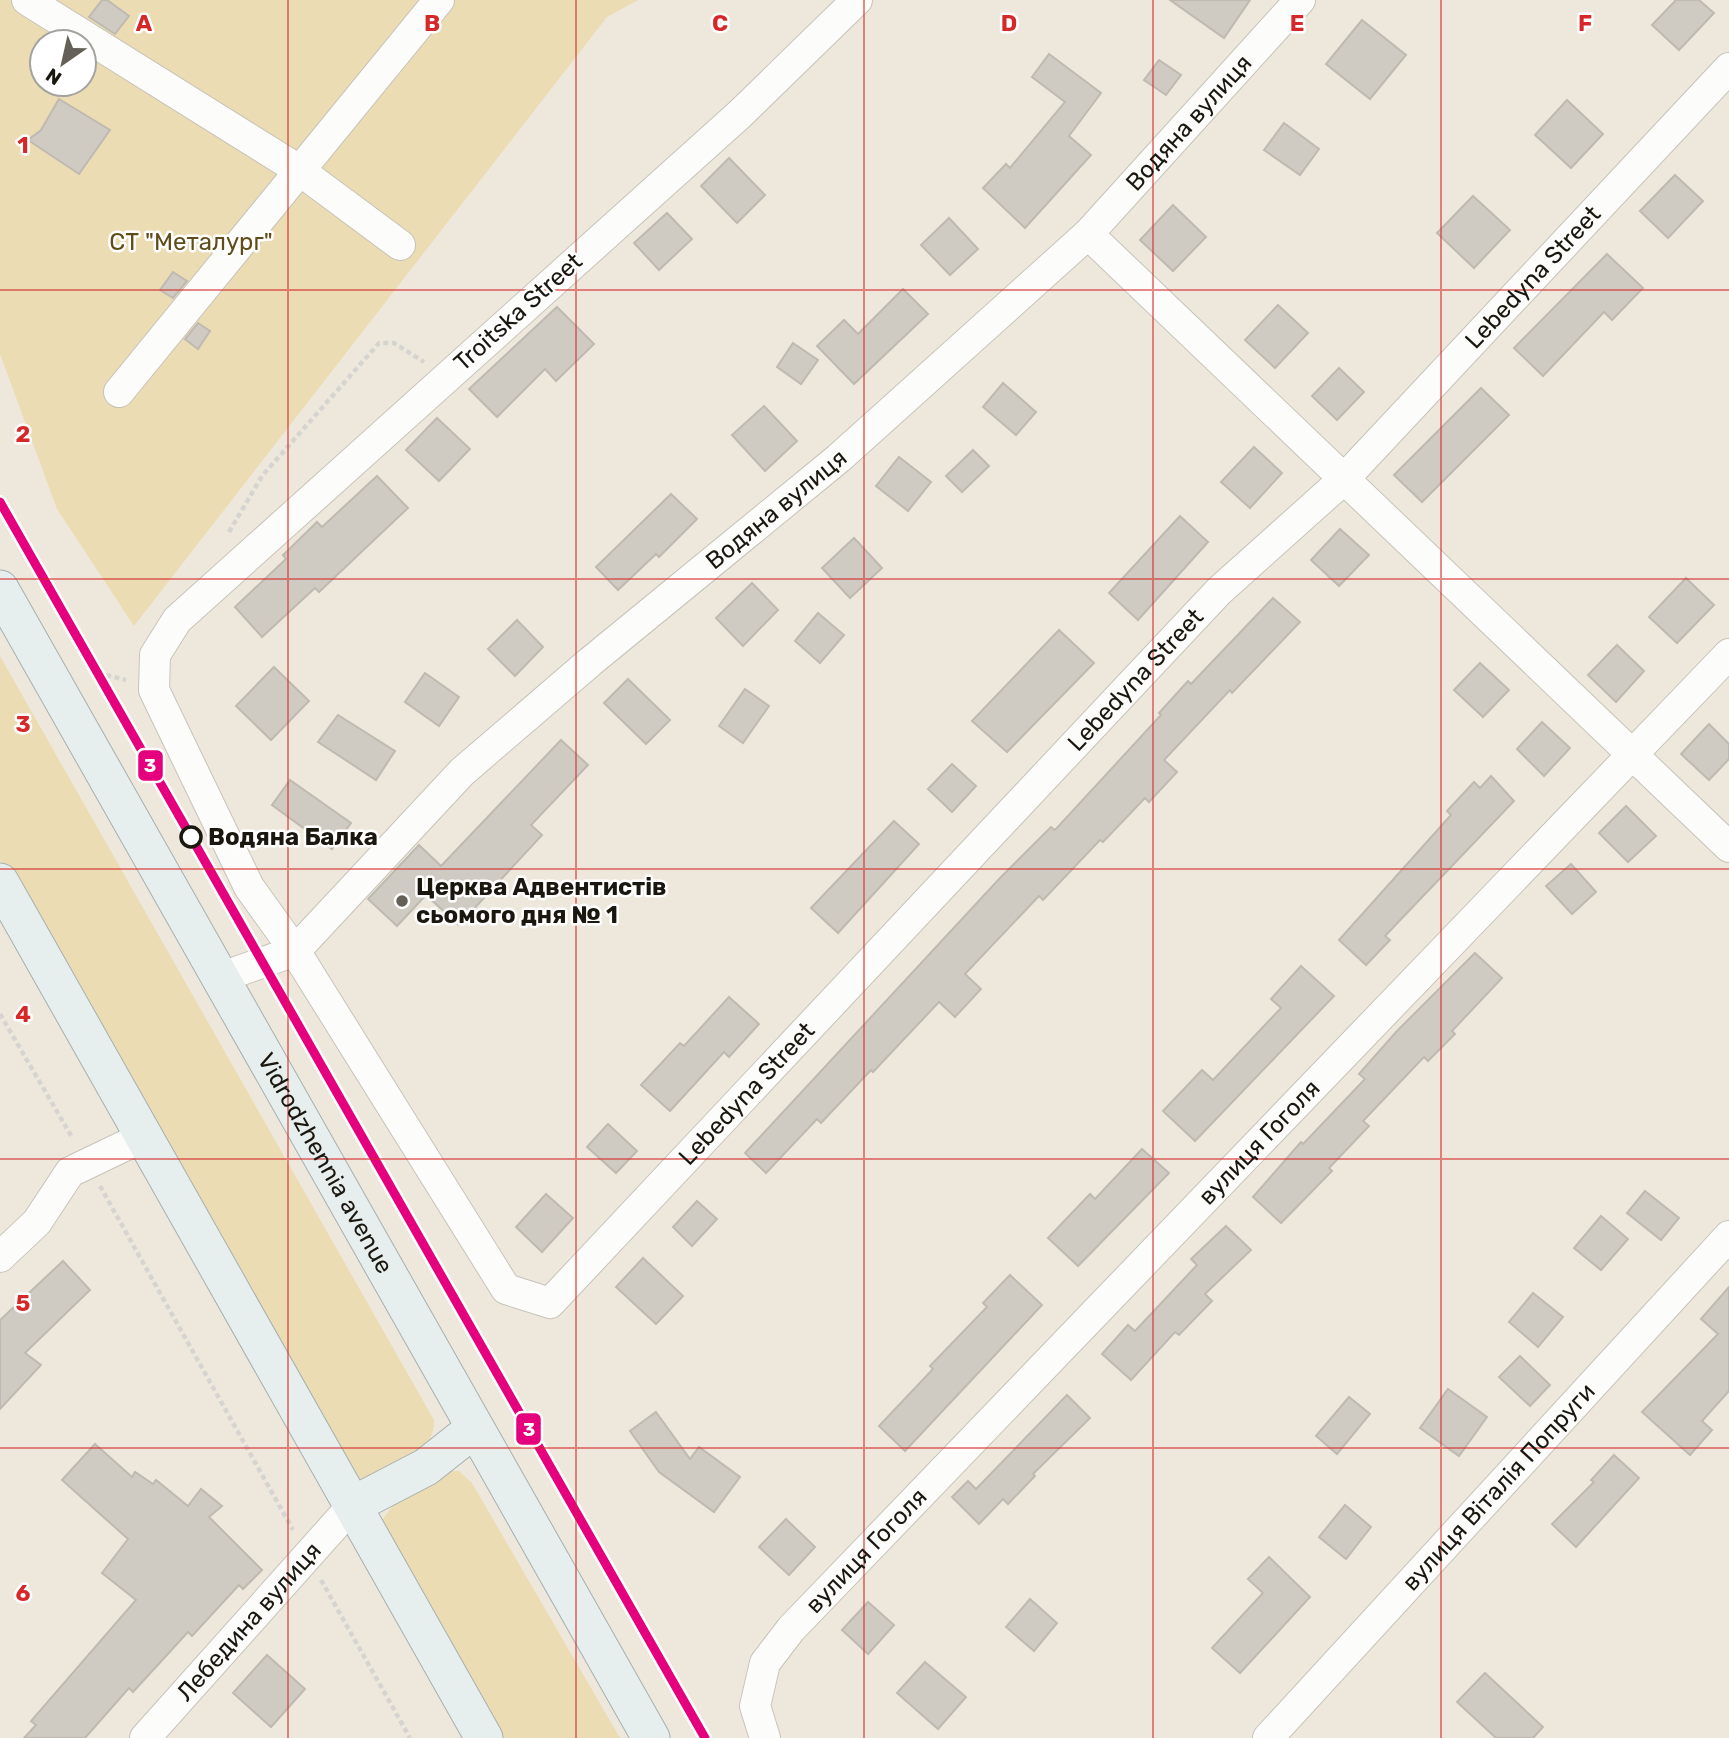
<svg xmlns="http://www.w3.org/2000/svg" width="1729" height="1738" font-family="Rubik,sans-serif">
<rect width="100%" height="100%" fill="#eee8dc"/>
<g fill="#ecdcb4" fill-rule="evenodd">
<path d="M0 0H638L607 17 134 626 57 509 0 354ZM42 42H84V84H42Z"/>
<path d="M0 656 434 1420C435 1444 411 1467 390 1479 382 1483 366 1481 357 1482L346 1468 0 860Z"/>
<polygon points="437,1471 459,1471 472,1483 620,1738 501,1738 384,1537 382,1520 394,1504"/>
</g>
<g fill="#d0cbc2" stroke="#bfbab1" stroke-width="2">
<polygon points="102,0 107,0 129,16 115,34 89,17"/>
<polygon points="1170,0 1250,0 1224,38"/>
<polygon points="1676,0 1699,0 1714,13 1679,50 1652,25"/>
<polygon points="1362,20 1406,55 1370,99 1326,64"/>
<polygon points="1049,54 1101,93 1069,136 1091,155 1025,228 983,188 1006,164 1010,168 1065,102 1032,77"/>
<polygon points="1159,60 1181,75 1166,95 1144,80"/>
<polygon points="59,99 110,130 79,174 28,140 41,130"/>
<polygon points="1567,100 1603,134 1571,168 1535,135"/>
<polygon points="1284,123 1319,149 1300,175 1264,150"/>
<polygon points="729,158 765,195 737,223 701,186"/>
<polygon points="1675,175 1703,201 1668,238 1640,211"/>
<polygon points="1473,196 1510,230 1474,268 1437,233"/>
<polygon points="1173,205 1206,237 1173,271 1140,240"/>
<polygon points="667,213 692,239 659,270 634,243"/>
<polygon points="949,218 978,249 950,275 921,245"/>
<polygon points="1607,254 1643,288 1612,320 1604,312 1543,376 1514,348"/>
<polygon points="173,272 187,281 173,298 160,290"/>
<polygon points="903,289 928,314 854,384 817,346 844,320 858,334"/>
<polygon points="1278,305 1308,333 1275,368 1245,340"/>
<polygon points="557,307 594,344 556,381 545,369 497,417 469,389"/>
<polygon points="198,323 210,331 198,349 185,339"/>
<polygon points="793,343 818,360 801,384 777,367"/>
<polygon points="1339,368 1364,392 1337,420 1312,396"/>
<polygon points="1003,383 1036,412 1016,435 983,407"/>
<polygon points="1481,388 1509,415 1422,502 1394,475"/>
<polygon points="764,406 797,441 765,471 732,435"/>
<polygon points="437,418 470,449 439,481 406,450"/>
<polygon points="1254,447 1282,473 1250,508 1221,482"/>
<polygon points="973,450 989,466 962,492 946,476"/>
<polygon points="899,457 931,482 908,511 876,486"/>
<polygon points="377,476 408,508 319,592 315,588 262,637 235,607 286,559 283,555 317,522 322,527"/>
<polygon points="671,494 697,519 659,557 656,554 618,590 596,567"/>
<polygon points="1180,516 1208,542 1138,620 1109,593"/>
<polygon points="1340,529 1369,555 1339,586 1311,560"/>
<polygon points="854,538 882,568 850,598 822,568"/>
<polygon points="1686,578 1714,605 1677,643 1649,617"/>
<polygon points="752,583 778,610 743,646 716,618"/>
<polygon points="1273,598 1300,622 1232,693 1230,690 1164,760 1177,772 1149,802 1145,798 1103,842 1100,840 1043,900 1039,896 965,974 981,989 955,1017 939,1002 873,1072 871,1070 821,1123 817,1119 766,1173 745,1153 1000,878 1051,827 1055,830 1161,715 1159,713 1188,681 1191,684"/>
<polygon points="818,613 844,635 820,663 795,641"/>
<polygon points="517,620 543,647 515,676 488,649"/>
<polygon points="1059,630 1094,663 1007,752 972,721"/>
<polygon points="1617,645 1644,671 1616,702 1588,675"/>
<polygon points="1480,663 1509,690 1483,717 1454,690"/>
<polygon points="274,667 309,701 271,740 236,706"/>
<polygon points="425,673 459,697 439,726 405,702"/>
<polygon points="628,679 670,720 646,744 604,703"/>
<polygon points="745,689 769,706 743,743 719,726"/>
<polygon points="338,715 395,751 376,780 318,742"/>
<polygon points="1542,722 1570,748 1544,776 1517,749"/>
<polygon points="1709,724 1729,744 1729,759 1709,780 1681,754"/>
<polygon points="561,740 588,765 531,825 542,835 459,925 426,895 397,926 368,899 419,845 441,866"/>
<polygon points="952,764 976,786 952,812 928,789"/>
<polygon points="1491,776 1514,801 1385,936 1390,940 1366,965 1339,940 1451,815 1447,811 1474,782 1480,788"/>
<polygon points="290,780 351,823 332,849 272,805"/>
<polygon points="1626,806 1656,836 1628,862 1599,833"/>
<polygon points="894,821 919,844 838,933 811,908"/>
<polygon points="1571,864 1596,892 1572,914 1546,886"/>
<polygon points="1475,953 1502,978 1452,1031 1455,1034 1428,1061 1424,1057 1363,1121 1369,1126 1329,1168 1332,1171 1281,1223 1253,1197 1301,1142 1303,1144 1365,1079 1359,1074 1397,1031"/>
<polygon points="1301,966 1334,996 1195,1141 1163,1111 1202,1070 1213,1080 1281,1008 1271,999"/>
<polygon points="729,997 759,1024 729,1057 724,1052 670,1111 641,1085 680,1043 684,1046"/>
<polygon points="608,1124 637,1151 616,1173 587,1147"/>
<polygon points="1142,1149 1169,1173 1078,1266 1048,1238 1090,1194 1095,1199"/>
<polygon points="1645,1191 1679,1218 1661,1240 1627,1213"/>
<polygon points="546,1194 573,1218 542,1252 516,1227"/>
<polygon points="697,1201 717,1219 692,1246 673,1227"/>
<polygon points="1601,1216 1628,1239 1601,1270 1574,1248"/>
<polygon points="1226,1226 1251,1250 1205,1294 1212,1301 1179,1335 1175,1332 1131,1380 1102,1354 1128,1325 1135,1331 1197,1265 1191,1259"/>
<polygon points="643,1258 683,1296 656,1324 616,1287"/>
<polygon points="63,1261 90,1290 25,1353 41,1365 0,1409 0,1320"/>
<polygon points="1010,1275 1042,1305 905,1451 879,1426 933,1369 930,1366 987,1307 983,1303"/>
<polygon points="1729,1287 1729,1391 1702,1421 1712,1430 1690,1455 1642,1412 1718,1334 1701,1319"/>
<polygon points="1533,1293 1563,1317 1538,1347 1509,1322"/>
<polygon points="1520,1356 1550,1385 1530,1406 1499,1377"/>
<polygon points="1448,1389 1487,1417 1459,1456 1420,1428"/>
<polygon points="1067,1395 1090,1418 1033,1474 1035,1476 1008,1504 1003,1499 979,1524 952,1497 968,1481 976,1489"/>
<polygon points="1349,1397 1370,1414 1337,1454 1316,1436"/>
<polygon points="656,1412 690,1459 699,1447 740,1477 714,1512 659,1472 630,1431"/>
<polygon points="95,1444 132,1477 135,1472 153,1484 156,1480 188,1506 201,1489 222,1506 209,1517 262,1570 243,1589 239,1585 192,1636 188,1632 133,1692 129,1688 85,1738 24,1738 36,1725 31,1721 136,1600 102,1573 128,1539 62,1480"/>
<polygon points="1614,1455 1639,1478 1576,1547 1552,1524 1594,1482 1591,1480"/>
<polygon points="1345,1505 1371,1527 1346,1559 1319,1537"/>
<polygon points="786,1519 815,1547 789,1575 759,1547"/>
<polygon points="1269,1557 1310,1597 1240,1673 1212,1648 1263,1593 1248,1579"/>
<polygon points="1030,1599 1057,1623 1034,1651 1006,1627"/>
<polygon points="868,1602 894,1625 868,1654 842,1630"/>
<polygon points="267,1655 305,1689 271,1727 233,1693"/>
<polygon points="925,1662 966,1697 938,1729 897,1693"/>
<polygon points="1485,1673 1543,1727 1533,1738 1496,1738 1457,1702"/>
</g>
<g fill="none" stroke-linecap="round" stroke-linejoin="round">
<defs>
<g id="minor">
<polyline points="27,0 299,170 400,245"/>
<path id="s1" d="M857 0 740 114 177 620 155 655 154 690 249 887 295 951 506 1289 550 1303 1219 591 1343 480 1729 68"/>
<polyline points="1088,234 1729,847"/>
<polyline points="119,392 439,0"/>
<path id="s2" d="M222 977 295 951 462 772 590 662 839 458 1088 234 1300 0"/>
<polyline points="0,1257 37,1222 70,1172 145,1136"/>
<path id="s3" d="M145 1738 353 1505"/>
<path id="s4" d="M765 1738 755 1706 765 1663 791 1629 1729 654"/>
<path id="s5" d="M1268 1738 1729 1236"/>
</g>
<g id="major">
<path id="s6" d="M0 589 651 1738"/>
<polyline points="0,882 484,1738"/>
<polyline points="353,1505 426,1467 474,1429"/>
</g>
</defs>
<use href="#minor" stroke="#c7c3b9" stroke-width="32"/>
<use href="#major" stroke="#a6b0ae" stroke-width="39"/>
<g stroke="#d5d4d0" stroke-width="4.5" stroke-dasharray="5 3.5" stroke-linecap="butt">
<polyline points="229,532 262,476 379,343 394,343 424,362"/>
<polyline points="98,673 126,680"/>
<polyline points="0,1014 73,1139"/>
<polyline points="100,1186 293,1530"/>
<polyline points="321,1580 410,1738"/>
</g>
<use href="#minor" stroke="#fcfcfa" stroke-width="30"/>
<use href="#major" stroke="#e7eeee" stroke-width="37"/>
<defs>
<polyline id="tram-1" points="0,502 705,1738"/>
</defs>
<use href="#tram-1" stroke="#fff" stroke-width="14"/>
<use href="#tram-1" stroke="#e5007d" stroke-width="9"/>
</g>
<path fill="none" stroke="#d62828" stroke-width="2" stroke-opacity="0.55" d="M288 0V1738M576 0V1738M864 0V1738M1153 0V1738M1441 0V1738M0 290H1729M0 579H1729M0 869H1729M0 1159H1729M0 1448H1729"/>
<circle fill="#fff" stroke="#1a170f" stroke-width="3.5" cx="191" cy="837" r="10"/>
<circle fill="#646057" stroke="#fff" stroke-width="2.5" cx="402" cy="901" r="7"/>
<g text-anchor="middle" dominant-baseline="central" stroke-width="5" stroke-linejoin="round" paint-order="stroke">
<g font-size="24" fill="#1a170f" stroke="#fff">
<text stroke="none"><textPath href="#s2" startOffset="1298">Водяна вулиця</textPath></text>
<text stroke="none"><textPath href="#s1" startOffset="3160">Lebedyna Street</textPath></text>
<text transform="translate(518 312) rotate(-42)">Troitska Street</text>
<text stroke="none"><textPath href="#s2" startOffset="732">Водяна вулиця</textPath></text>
<text stroke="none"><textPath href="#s1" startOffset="2594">Lebedyna Street</textPath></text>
<text stroke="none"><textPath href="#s1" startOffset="2026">Lebedyna Street</textPath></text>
<text stroke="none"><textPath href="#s4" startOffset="796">вулиця Гоголя</textPath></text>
<text stroke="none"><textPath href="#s6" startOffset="660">Vidrodzhennia avenue</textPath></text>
<text stroke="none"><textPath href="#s5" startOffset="341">вулиця Віталія Попруги</textPath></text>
<text stroke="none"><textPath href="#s4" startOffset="229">вулиця Гоголя</textPath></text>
<text stroke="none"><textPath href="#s3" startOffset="156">Лебедина вулиця</textPath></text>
</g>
<g font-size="24" fill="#604d1a" stroke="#fff">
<text x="191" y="242">СТ "Металург"</text>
</g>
<g font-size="24" font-weight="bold" fill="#1a170f" stroke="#fff" text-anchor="start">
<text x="208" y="837">Водяна Балка</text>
</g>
<g font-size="24" font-weight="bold" fill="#1a170f" stroke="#fff" text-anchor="start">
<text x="416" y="887">Церква Адвентистів<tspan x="416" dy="28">сьомого дня № 1</tspan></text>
</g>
</g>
<g font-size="23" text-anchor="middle" font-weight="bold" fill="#d62828" stroke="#fff" stroke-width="5" stroke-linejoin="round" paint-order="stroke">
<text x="144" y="31">A</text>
<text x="432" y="31">B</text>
<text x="720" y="31">C</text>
<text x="1009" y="31">D</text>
<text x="1297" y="31">E</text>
<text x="1585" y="31">F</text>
<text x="23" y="153">1</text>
<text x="23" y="442">2</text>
<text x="23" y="732">3</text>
<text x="23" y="1022">4</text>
<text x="23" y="1311">5</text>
<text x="23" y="1601">6</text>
</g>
<g stroke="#fff" stroke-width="2.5">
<rect x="137" y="749" width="27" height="33" rx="7" fill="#e5007d"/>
<rect x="515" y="1412" width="27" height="34" rx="7" fill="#e5007d"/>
</g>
<g font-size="19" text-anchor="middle" font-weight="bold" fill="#fff">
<text x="150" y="772">3</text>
<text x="529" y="1436">3</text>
</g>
<g transform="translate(63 63) rotate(214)"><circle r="33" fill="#ffffff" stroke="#a3a29f" stroke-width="2"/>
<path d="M0-5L12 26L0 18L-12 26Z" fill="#646057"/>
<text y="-10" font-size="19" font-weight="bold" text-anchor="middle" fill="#1a170f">N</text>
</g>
</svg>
